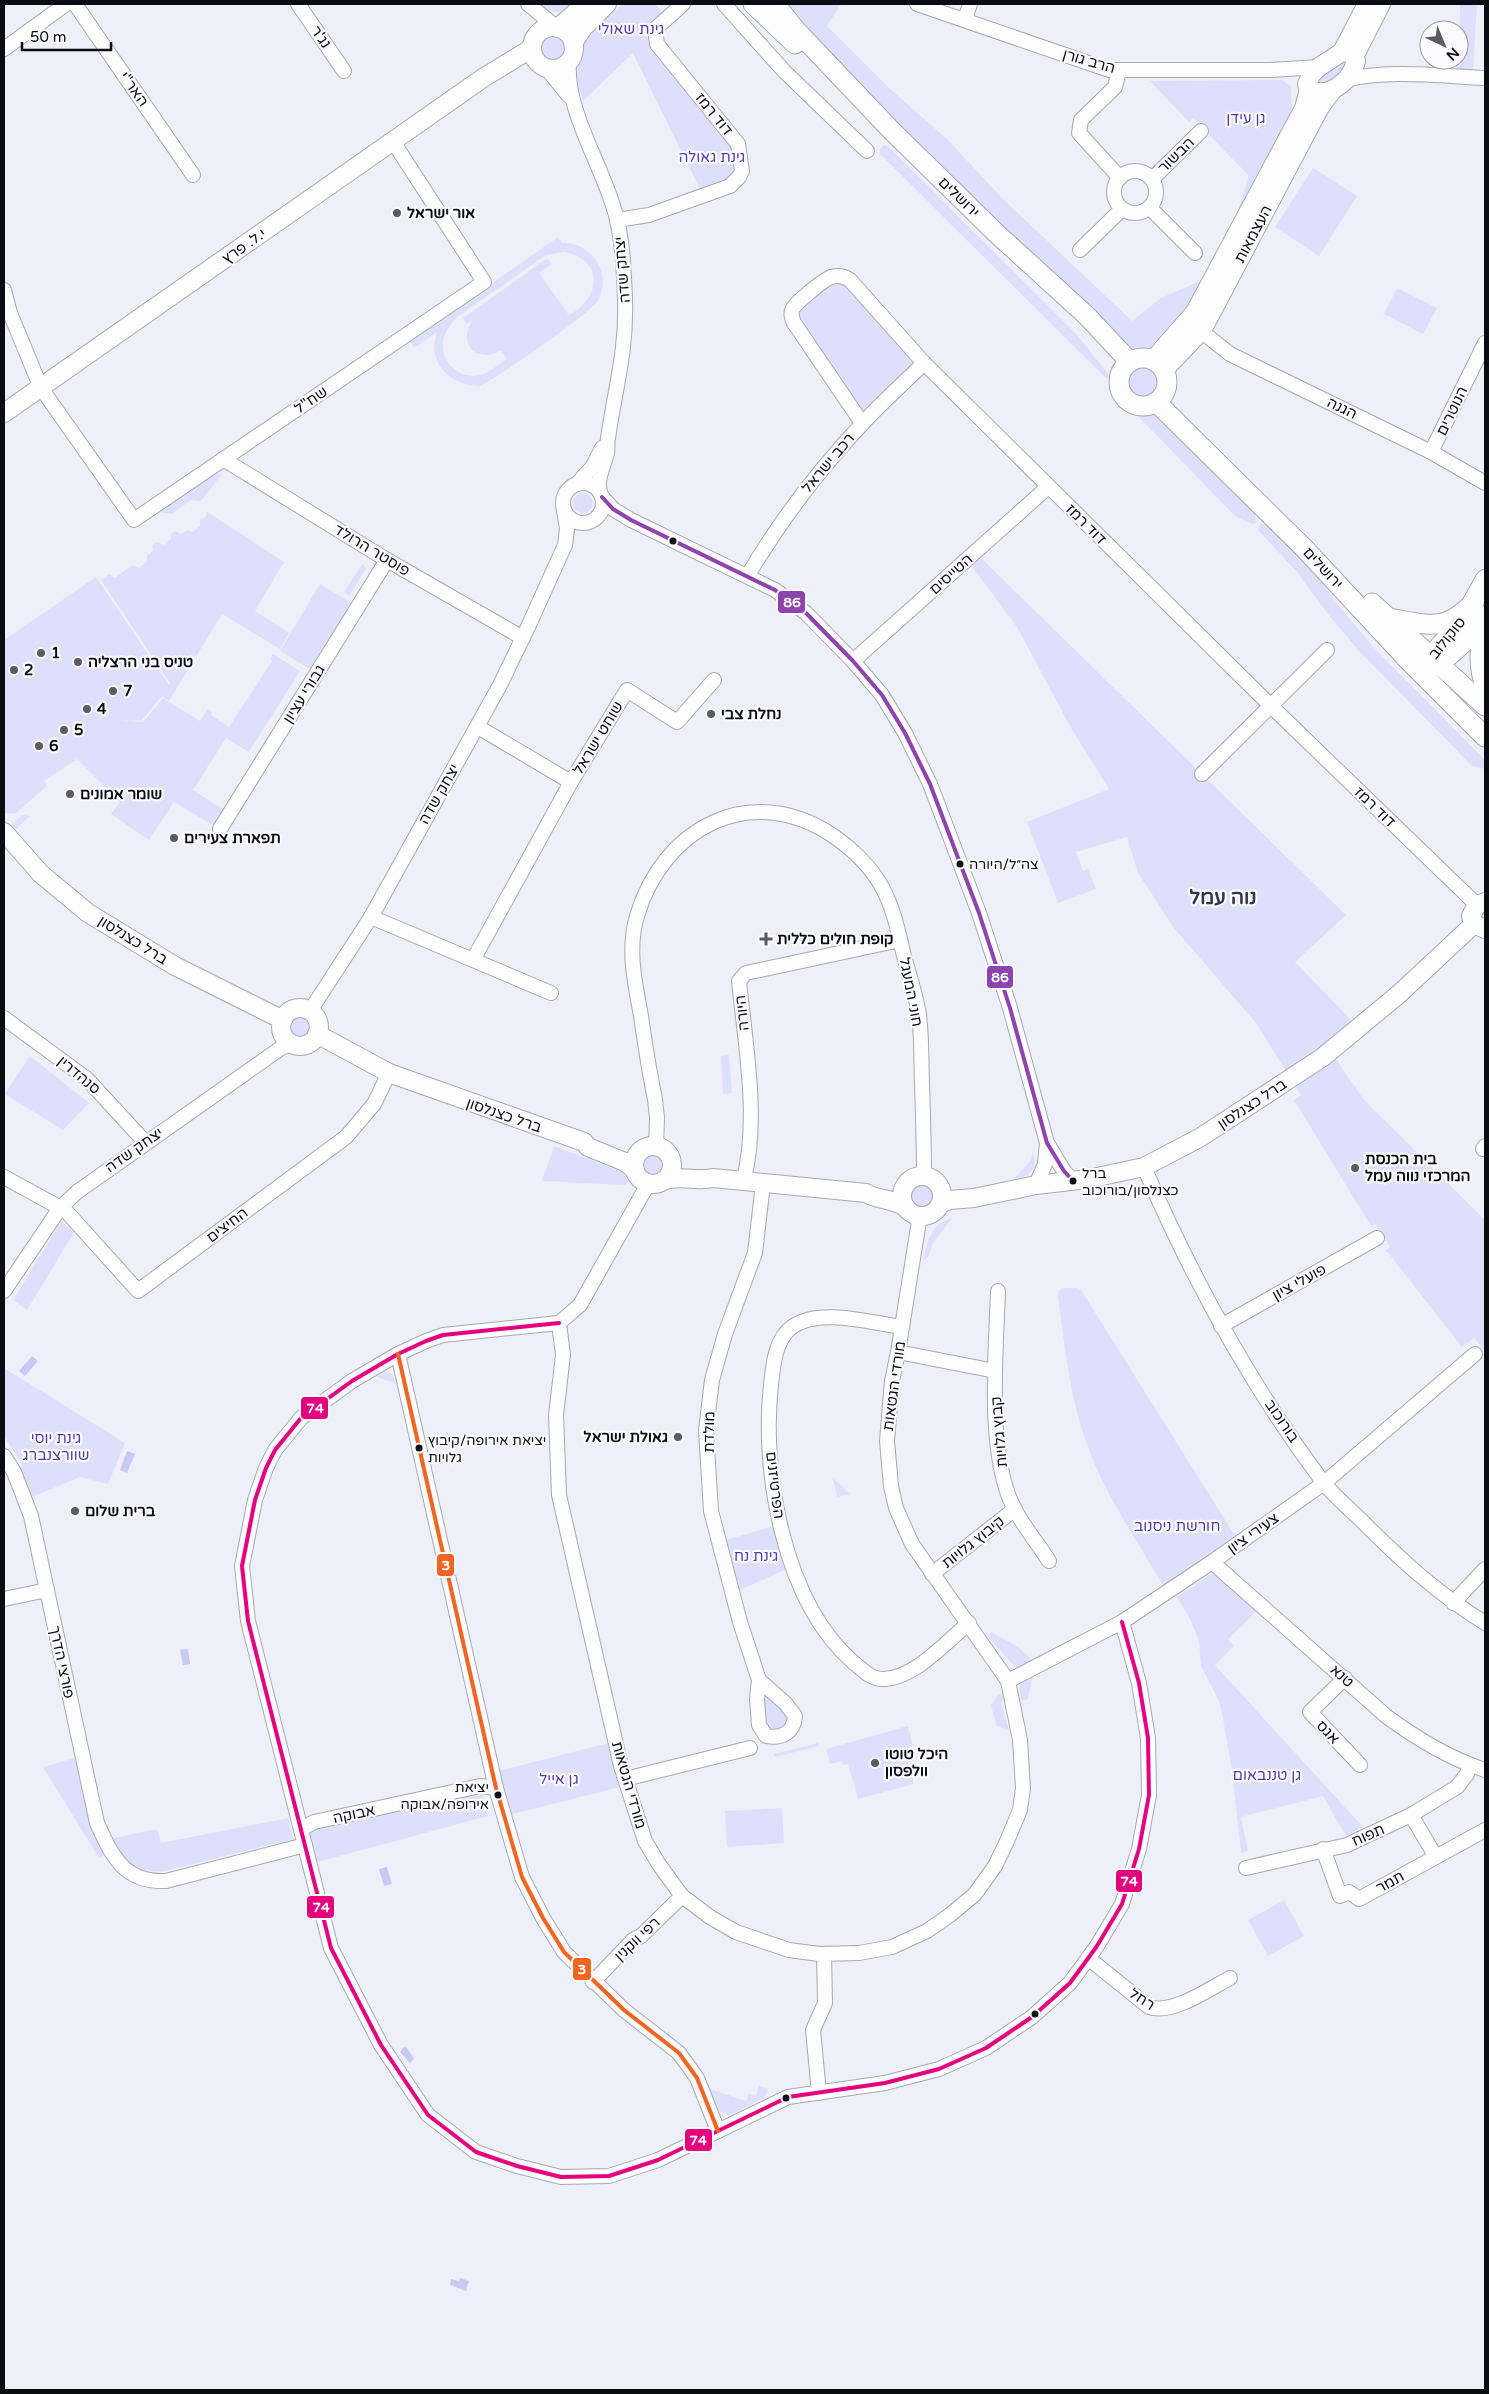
<svg xmlns="http://www.w3.org/2000/svg" width="1489" height="2394" font-family="'Varela Round','Noto Sans Hebrew',sans-serif">
<rect width="100%" height="100%" fill="#efeffa"/>
<g fill="#dedffb" fill-rule="evenodd">
<path d="M538 4H575C565 14 556 12 543 10Z"/>
<path d="M622 4H655L667 17 654 29 736 146 737 177 702 193 633 53 583 101C581 92 575 80 575 71 576 43 604 22 622 4Z"/>
<path d="M789 4H841L827 26 889 88 948 140 1002 198 1132 321 1161 298 1205 279 1188 307 1145 355H1137L1131 352C1057 281 983 211 912 138 869 94 826 52 789 4Z"/>
<polygon points="1460,4 1477,4 1473,70 1457,70 1457,60 1459,60"/>
<circle cx="553" cy="48" r="12"/>
<polygon points="1344,58 1349,66 1330,84 1316,83 1317,79"/>
<polygon points="1282,80 1291,86 1292,111 1234,223 1249,176 1193,118 1189,122 1150,81"/>
<polygon points="884,145 889,147 1077,335 1110,376 1107,379 880,154 880,149"/>
<polygon points="1313,168 1357,196 1319,256 1275,227"/>
<path d="M558 237 562 243C575 242 587 248 595 259 604 270 605 286 599 299 592 313 498 377 480 386 450 385 426 363 437 332L414 348 410 341ZM564 252C605 260 601 298 569 315L539 273 552 264 548 258 463 318 466 324 473 320C456 343 477 365 501 350L507 359C499 364 489 373 480 375 460 380 440 362 443 342 444 332 451 325 456 318L546 255Z"/>
<polygon points="842,280 918,365 862,418 796,321 797,309 831,281"/>
<polygon points="1397,288 1437,308 1423,334 1384,314"/>
<circle cx="1144" cy="382" r="16"/>
<polygon points="1140,413 1150,413 1158,416 1249,504 1255,514 1256,523 1252,524 1235,516 1138,416"/>
<polygon points="216,473 222,474 201,501 191,500 172,514 160,512"/>
<circle cx="583" cy="503" r="10"/>
<polygon points="206,511 284,562 255,611 289,633 280,649 222,614 169,701 162,696 142,720 116,721 143,722 163,698 200,721 208,709 212,712 211,715 229,727 272,661 270,659 273,654 300,671 249,752 226,738 193,790 224,810 214,826 174,802 149,840 111,814 120,802 77,759 44,781 47,786 15,814 4,813 4,640 96,577 169,685 170,683 101,580 109,574 115,578 132,565 139,568 147,562 147,556 153,551 152,545 157,542 164,545 171,539 171,534 175,531 181,534 187,530 193,532 200,526 200,520 206,516"/>
<polygon points="1267,521 1307,562 1342,610 1377,651 1485,760 1485,769 1472,766 1360,652 1331,618 1297,572 1258,530 1260,525"/>
<polygon points="980,557 1346,915 1295,962 1353,1022 1326,1045 1364,1100 1485,1220 1485,1351 1474,1338 1462,1347 1386,1250 1390,1247 1375,1224 1371,1226 1294,1100 1301,1095 1256,1023 1174,928 1138,873 1127,837 1076,852 1083,871 1088,869 1096,889 1058,903 1027,822 1109,789 1071,728 1017,627 971,565"/>
<polygon points="363,563 366,569 349,596 344,592"/>
<polygon points="320,584 351,603 310,669 280,651"/>
<polygon points="22,815 30,816 14,831 9,827"/>
<circle cx="300" cy="1028" r="11"/>
<polygon points="729,1055 732,1093 723,1094 721,1056"/>
<polygon points="30,1056 89,1103 63,1130 5,1094"/>
<polygon points="554,1146 620,1171 628,1180 626,1185 542,1181"/>
<polygon points="1033,1150 1035,1166 1028,1175 1014,1179 1031,1160"/>
<circle cx="654" cy="1165" r="10"/>
<circle cx="923" cy="1196" r="11"/>
<path d="M952 1218 933 1243 928 1257 923 1261C928 1240 930 1225 952 1218Z"/>
<polygon points="61,1222 75,1231 27,1310 13,1300"/>
<path d="M1062 1288H1077L1081 1290 1237 1539 1164 1587C1138 1542 1106 1496 1088 1447 1070 1399 1065 1348 1058 1297L1059 1291Z"/>
<polygon points="4,1368 125,1443 108,1484 80,1477 27,1499 15,1470 23,1466 4,1436"/>
<polygon points="384,1373 391,1373 397,1384 377,1377"/>
<polygon points="833,1478 850,1494 837,1497"/>
<polygon points="774,1526 787,1569 740,1590 726,1540"/>
<polygon points="1213,1573 1259,1609 1228,1639 1234,1646 1215,1665 1363,1827 1346,1836 1323,1796 1241,1817 1248,1851 1241,1853 1232,1770 1223,1718 1219,1701 1201,1666 1199,1641 1190,1619 1177,1597"/>
<polygon points="991,1632 1018,1647 1032,1660 1020,1668 1014,1666 988,1636"/>
<polygon points="1033,1675 1028,1699 1021,1701 1019,1688 1024,1681"/>
<polygon points="759,1680 795,1725 766,1736"/>
<polygon points="1002,1693 1005,1695 1001,1703 1009,1731 996,1725 991,1705 996,1697"/>
<polygon points="908,1726 912,1742 913,1761 908,1762 914,1784 858,1799 848,1764 843,1765 842,1761 830,1764 826,1749"/>
<polygon points="609,1743 620,1787 509,1815 498,1771"/>
<polygon points="818,1743 819,1746 775,1757 774,1754"/>
<polygon points="78,1757 108,1852 99,1858 43,1767"/>
<polygon points="480,1786 488,1816 310,1864 301,1829"/>
<polygon points="782,1808 784,1843 727,1847 725,1811"/>
<path d="M288 1818 293 1839 164 1871C130 1873 126 1865 109 1839L157 1829 161 1843Z"/>
<polygon points="1284,1900 1304,1936 1268,1956 1248,1920"/>
<polygon points="759,2086 768,2089 765,2097 730,2116 715,2109 707,2088 746,2101 749,2094 756,2096"/>
</g>
<g fill="#c8caf4">
<polygon points="32,1356 38,1361 25,1376 19,1371"/>
<polygon points="127,1451 135,1454 127,1473 120,1470"/>
<polygon points="188,1649 190,1664 183,1665 180,1650"/>
<polygon points="387,1867 392,1884 384,1886 379,1869"/>
<polygon points="404,2047 407,2048 414,2059 410,2063 400,2052"/>
<polygon points="460,2278 469,2281 466,2291 450,2285 451,2279 459,2281"/>
</g>
<g fill="none" stroke-linecap="round" stroke-linejoin="round">
<defs>
<g id="minor">
<polyline points="75,4 193,175"/>
<polyline points="298,4 344,71"/>
<polyline points="528,4 556,27"/>
<polyline points="724,4 784,71 867,151"/>
<polyline points="917,4 1109,70 1269,70 1319,67"/>
<polyline points="965,19 970,4"/>
<polyline points="4,49 66,4"/>
<path d="M569 62C565 113 606 170 617 220 623 245 624 274 625 299 627 350 615 389 608 438 607 443 608 448 607 453 604 467 596 479 600 493"/>
<polyline points="546,68 569,96"/>
<polyline points="1119,71 1115,87 1081,120 1079,133 1120,178"/>
<path d="M1345 80C1387 69 1442 76 1485 78"/>
<circle cx="1135" cy="192" r="21"/>
<polyline points="1152,179 1201,131"/>
<polyline points="1150,208 1195,253"/>
<polyline points="617,220 649,215 730,186 739,177 742,171 738,144 657,44 655,29 683,4"/>
<polyline points="1080,250 1122,209"/>
<polyline points="4,290 10,313 41,388 134,520 484,282 394,143"/>
<polyline points="1201,331 1230,354 1431,452 1485,483"/>
<path d="M862 423 794 323C792 318 790 313 793 308 798 301 823 280 831 277 838 275 844 276 850 280L924 363 1271 706 1477 905"/>
<polyline points="1431,452 1485,343"/>
<polyline points="223,459 387,560 523,638"/>
<circle cx="583" cy="503" r="20"/>
<polyline points="577,484 593,466 602,448"/>
<polyline points="602,497 613,509 631,520 775,590 806,613 853,661 882,695 905,733 930,784 979,913 1010,1008 1047,1143 1064,1171 1073,1181"/>
<path d="M748 575C780 521 818 471 861 425 881 403 903 384 924 363"/>
<polyline points="853,661 1048,487"/>
<polyline points="478,727 571,782"/>
<polyline points="1202,774 1327,650"/>
<polyline points="220,829 387,560"/>
<polyline points="371,917 551,993"/>
<polyline points="473,960 571,782 627,690 677,722 714,680"/>
<polyline points="310,1011 371,917 500,685 528,627 565,545 567,529 564,511"/>
<polyline points="4,1018 87,1079 145,1142"/>
<path d="M656 1146 657 1118 655 1099C649 1071 645 1044 641 1016 635 983 627 949 637 916 663 828 750 781 832 835 851 848 871 867 882 887 893 907 898 930 903 952 908 972 916 994 919 1015 922 1037 921 1060 922 1083 923 1114 924 1145 924 1176"/>
<polyline points="1483,1149 1485,1146"/>
<path d="M1144 1167C1192 1278 1250 1385 1323 1482 1334 1496 1350 1509 1363 1522 1402 1561 1438 1594 1485 1623"/>
<polyline points="4,1177 66,1211 138,1291 346,1137 374,1104 389,1073"/>
<path d="M743 1182C760 1122 745 1043 739 981L746 973 900 940"/>
<polyline points="1036,1185 1045,1164 1047,1143"/>
<polyline points="4,1291 60,1208 77,1192 281,1048 288,1045 296,1046"/>
<path d="M998 1291C996 1351 986 1457 1015 1510 1025 1528 1038 1544 1049 1561"/>
<polyline points="559,1323 443,1335 426,1341 398,1354 352,1381 301,1418 275,1450 266,1468 255,1500 242,1566 248,1621 331,1948 381,2045 428,2115 476,2152 517,2166 561,2177 609,2176 658,2160 788,2097 885,2083 939,2069 986,2048 1032,2017 1070,1983 1097,1946 1122,1904 1139,1849 1149,1795 1148,1738 1139,1683 1122,1622"/>
<polyline points="559,1323 563,1355 556,1415 559,1495 621,1766 645,1841 658,1863 682,1896 710,1917 736,1932 789,1950 819,1954 859,1953 892,1947 927,1931 950,1915 975,1894 995,1866 1007,1841 1020,1810 1023,1788 1020,1740 1008,1681 912,1544 896,1508 891,1486 887,1441 892,1381 898,1352 920,1215"/>
<polyline points="559,1323 580,1305 648,1184"/>
<polyline points="1221,1326 1377,1238"/>
<path d="M902 1327C871 1323 819 1307 792 1327 775 1339 773 1366 771 1385 761 1472 784 1602 853 1662 862 1669 870 1679 882 1679 913 1680 946 1642 969 1623"/>
<polyline points="898,1352 995,1371"/>
<polyline points="398,1354 496,1788 522,1877 543,1918 564,1952 624,2010 679,2053 697,2078 718,2131"/>
<path d="M4 1456 14 1472 31 1516 97 1823C112 1856 124 1883 166 1881L305 1845"/>
<path d="M1212 1562 1386 1716C1417 1739 1448 1758 1485 1770"/>
<polyline points="932,1574 1015,1509"/>
<polyline points="4,1599 47,1590"/>
<polyline points="1453,1603 1485,1569"/>
<polyline points="1345,1678 1310,1712 1360,1765"/>
<path d="M759 1680 785 1703 795 1716C794 1733 781 1739 766 1736L759 1725 757 1699 759 1680 740 1622 711 1511 706 1430 712 1380 725 1334 755 1253 763 1184"/>
<polyline points="1008,1681 1122,1622 1212,1562 1324,1483 1475,1354"/>
<polyline points="625,1779 750,1748"/>
<polyline points="1411,1815 1436,1857"/>
<polyline points="301,1829 314,1822 480,1786 496,1788"/>
<polyline points="1323,1849 1340,1896 1349,1892 1359,1899 1485,1830"/>
<polyline points="1246,1868 1347,1845 1368,1835 1411,1815 1457,1787 1467,1774 1469,1765"/>
<path d="M1088 1958 1149 2007C1172 2015 1209 1989 1230 1978"/>
<polyline points="593,1982 633,1940 641,1936 682,1896"/>
<polyline points="819,2093 813,2030 825,2003 824,1954"/>
</g>
<g id="tertiary">
<circle cx="553" cy="48" r="21"/>
<polyline points="558,28 585,4"/>
<polyline points="573,43 583,28 607,4"/>
<path d="M1342 52C1349 53 1353 54 1356 61 1351 81 1328 100 1309 89L1307 84 1311 75 1319 67Z"/>
<polyline points="1342,52 1366,6"/>
<polyline points="1354,57 1381,4"/>
<polyline points="1153,360 1195,312 1304,108 1309,89"/>
<polyline points="1164,370 1201,331 1207,321 1320,107 1332,91"/>
<polyline points="4,413 483,78 532,48"/>
<polyline points="1424,669 1430,656 1462,620 1485,579"/>
<path d="M1427 671C1449 660 1473 637 1485 615"/>
<polyline points="4,832 41,874 88,913 175,966 283,1020"/>
<polyline points="1485,929 1474,924 1471,916 1477,905 1485,902"/>
<circle cx="300" cy="1027" r="19"/>
<polyline points="317,1034 389,1073 584,1142 588,1147 625,1162 635,1170"/>
<circle cx="653" cy="1165" r="19"/>
<circle cx="922" cy="1196" r="20"/>
<path d="M666 1180C682 1175 697 1182 713 1178L866 1193C878 1201 895 1198 906 1208"/>
<polyline points="940,1204 950,1200 974,1198 1036,1185 1088,1179 1144,1167 1201,1137 1323,1057 1399,994 1474,924"/>
</g>
<g id="secondary">
<polyline points="753,4 795,44"/>
<polyline points="775,4 795,29 890,129 996,233 1087,316 1130,362"/>
<circle cx="1143" cy="382" r="24"/>
<polyline points="1156,402 1305,549 1407,659 1485,737"/>
<polyline points="1372,603 1485,706"/>
<path d="M1387 618C1428 624 1443 634 1475 601"/>
<path d="M1485 625C1480 645 1477 665 1485 685"/>
</g>
</defs>
<use href="#minor" stroke="#a8a8b1" stroke-width="16"/>
<use href="#tertiary" stroke="#a8a8b1" stroke-width="20"/>
<use href="#secondary" stroke="#a8a8b1" stroke-width="21"/>
<use href="#minor" stroke="#fdfdfe" stroke-width="14"/>
<use href="#tertiary" stroke="#fdfdfe" stroke-width="18"/>
<use href="#secondary" stroke="#fdfdfe" stroke-width="19"/>
<defs>
<polyline id="bus-1" points="602,497 613,509 631,520 775,590 806,613 853,661 882,695 905,733 930,784 979,913 1010,1008 1047,1143 1064,1171 1073,1181"/>
<polyline id="bus-2" points="559,1323 443,1335 426,1341 398,1354 352,1381 301,1418 275,1450 266,1468 255,1500 242,1566 248,1621 331,1948 381,2045 428,2115 476,2152 517,2166 561,2177 609,2176 658,2160 788,2097 885,2083 939,2069 986,2048 1032,2017 1070,1983 1097,1946 1122,1904 1139,1849 1149,1795 1148,1738 1139,1683 1122,1622"/>
<polyline id="bus-3" points="398,1354 496,1788 522,1877 543,1918 564,1952 624,2010 679,2053 697,2078 718,2131"/>
</defs>
<use href="#bus-1" stroke="#fafaff" stroke-width="8"/>
<use href="#bus-2" stroke="#fafaff" stroke-width="8"/>
<use href="#bus-3" stroke="#fafaff" stroke-width="8"/>
<use href="#bus-1" stroke="#8e44ad" stroke-width="4"/>
<use href="#bus-2" stroke="#e5007d" stroke-width="4"/>
<use href="#bus-3" stroke="#f26522" stroke-width="4"/>
</g>
<g fill="#5b5b64" stroke="#fafaff" stroke-width="2">
<circle cx="397" cy="213" r="5"/>
<circle cx="41" cy="653" r="5"/>
<circle cx="78" cy="662" r="5"/>
<circle cx="14" cy="670" r="5"/>
<circle cx="113" cy="691" r="5"/>
<circle cx="87" cy="709" r="5"/>
<circle cx="711" cy="714" r="5"/>
<circle cx="64" cy="730" r="5"/>
<circle cx="39" cy="746" r="5"/>
<circle cx="70" cy="794" r="5"/>
<circle cx="174" cy="838" r="5"/>
<path d="M763.5 931.5h5v5h5v5h-5v5h-5v-5h-5v-5h5z"/>
<circle cx="1355" cy="1168" r="5"/>
<circle cx="678" cy="1437" r="5"/>
<circle cx="75" cy="1511" r="5"/>
<circle cx="875" cy="1763" r="5"/>
</g>
<g fill="#0b0b13" stroke="#fafaff" stroke-width="2">
<circle cx="673" cy="541" r="4.5"/>
<circle cx="960" cy="864" r="4.5"/>
<circle cx="1073" cy="1181" r="4.5"/>
<circle cx="419" cy="1448" r="4.5"/>
<circle cx="498" cy="1795" r="4.5"/>
<circle cx="1035" cy="2014" r="4.5"/>
<circle cx="786" cy="2098" r="4.5"/>
</g>
<g text-anchor="middle" dominant-baseline="central" stroke-width="4.5" stroke-linejoin="round" paint-order="stroke">
<g font-size="14" fill="#0b0b13" stroke="#fafaff" text-anchor="start">
<text x="969" y="864">צה״ל/היורה</text>
<text x="1082" y="1173">ברל<tspan x="1082" dy="17">כצנלסון/בורוכוב</tspan></text>
<text x="428" y="1440">יציאת אירופה/קיבוץ<tspan x="428" dy="17">גלויות</tspan></text>
<text x="489" y="1787" text-anchor="end">יציאת<tspan x="489" dy="17">אירופה/אבוקה</tspan></text>
</g>
<g font-size="15" fill="#4e42a9" stroke="#fafaff">
<text x="631" y="29">גינת שאולי</text>
<text x="1246" y="118">גן עידן</text>
<text x="712" y="157">גינת גאולה</text>
<text x="56" y="1438">גינת יוסי<tspan x="56" dy="17">שוורצנברג</tspan></text>
<text x="1177" y="1526">חורשת ניסנוב</text>
<text x="756" y="1556">גינת נח</text>
<text x="1267" y="1775">גן טננבאום</text>
<text x="559" y="1779">גן אייל</text>
</g>
<g font-size="15" fill="#0b0b13" stroke="#fafaff">
<text transform="translate(321 37) rotate(56)">נג'ר</text>
<text transform="translate(1089 61) rotate(16)">הרב גורן</text>
<text transform="translate(134 89) rotate(55)">האר"י</text>
<text transform="translate(714 114) rotate(51)">דוד רמז</text>
<text transform="translate(1176 155) rotate(-44)">הבשור</text>
<text transform="translate(959 197) rotate(44)">ירושלים</text>
<text transform="translate(1253 234) rotate(-62)">העצמאות</text>
<text transform="translate(244 246) rotate(-35)">י.ל. פרץ</text>
<text transform="translate(622 270) rotate(-95)">יצחק שדה</text>
<text transform="translate(311 400) rotate(-34)">שח"ל</text>
<text transform="translate(1342 408) rotate(26)">הגנה</text>
<text transform="translate(1452 411) rotate(-64)">הנוטרים</text>
<text transform="translate(828 463) rotate(-50)">רכב ישראל</text>
<text transform="translate(1086 524) rotate(45)">דוד רמז</text>
<text transform="translate(372 550) rotate(31)">פוסטר הרולד</text>
<text transform="translate(1323 568) rotate(47)">ירושלים</text>
<text transform="translate(951 574) rotate(-42)">הטייסים</text>
<text transform="translate(1447 638) rotate(-51)">סוקולוב</text>
<text transform="translate(304 694) rotate(-58)">גבורי עציון</text>
<text transform="translate(598 738) rotate(-59)">שוחט ישראל</text>
<text transform="translate(439 794) rotate(-60)">יצחק שדה</text>
<text transform="translate(1375 807) rotate(44)">דוד רמז</text>
<text transform="translate(133 940) rotate(32)">ברל כצנלסון</text>
<text transform="translate(911 992) rotate(79)">חוני המעגל</text>
<text transform="translate(742 1013) rotate(-96)">היורה</text>
<text transform="translate(79 1075) rotate(40)">סנהדרין</text>
<text transform="translate(1252 1104) rotate(-33)">ברל כצנלסון</text>
<text transform="translate(504 1115) rotate(19)">ברל כצנלסון</text>
<text transform="translate(134 1150) rotate(-35)">יצחק שדה</text>
<text transform="translate(227 1225) rotate(-37)">החיצים</text>
<text transform="translate(1299 1282) rotate(-29)">פועלי ציון</text>
<text transform="translate(894 1386) rotate(-82)">מורדי הגטאות</text>
<text transform="translate(1282 1421) rotate(56)">בורוכוב</text>
<text transform="translate(709 1432) rotate(-89)">מולדת</text>
<text transform="translate(999 1432) rotate(-95)">קבוץ גלויות</text>
<text transform="translate(775 1485) rotate(83)">הפרטיזנים</text>
<text transform="translate(1253 1533) rotate(-35)">צעירי ציון</text>
<text transform="translate(973 1542) rotate(-38)">קיבוץ גלויות</text>
<text transform="translate(62 1662) rotate(78)">פורצי הדרך</text>
<text transform="translate(1342 1676) rotate(42)">טנא</text>
<text transform="translate(1328 1732) rotate(46)">אגס</text>
<text transform="translate(629 1785) rotate(74)">מורדי הגטאות</text>
<text transform="translate(354 1814) rotate(-12)">אבוקה</text>
<text transform="translate(1368 1835) rotate(-24)">תפוח</text>
<text transform="translate(1390 1882) rotate(-29)">תמר</text>
<text transform="translate(637 1939) rotate(-43)">רפי ווקנין</text>
<text transform="translate(1142 1999) rotate(33)">רחל</text>
</g>
<g font-size="15" font-weight="bold" fill="#0b0b13" stroke="#fafaff" text-anchor="start">
<text x="407" y="213">אור ישראל</text>
<text x="51" y="653">1</text>
<text x="88" y="662">טניס בני הרצליה</text>
<text x="24" y="670">2</text>
<text x="123" y="691">7</text>
<text x="97" y="709">4</text>
<text x="721" y="714">נחלת צבי</text>
<text x="74" y="730">5</text>
<text x="49" y="746">6</text>
<text x="80" y="794">שומר אמונים</text>
<text x="184" y="838">תפארת צעירים</text>
<text x="777" y="939">קופת חולים כללית</text>
<text x="1365" y="1159">בית הכנסת<tspan x="1365" dy="17">המרכזי נווה עמל</tspan></text>
<text x="668" y="1437" text-anchor="end">גאולת ישראל</text>
<text x="85" y="1511">ברית שלום</text>
<text x="885" y="1754">היכל טוטו<tspan x="885" dy="17">וולפסון</tspan></text>
</g>
<g font-size="20" font-weight="bold" fill="#353649" stroke="#fafaff">
<text x="1223" y="898">נוה עמל</text>
</g>
</g>
<g stroke="#fafaff" stroke-width="2">
<rect x="777" y="590" width="29" height="24" rx="5" fill="#8e44ad"/>
<rect x="986" y="965" width="28" height="24" rx="5" fill="#8e44ad"/>
<rect x="300" y="1396" width="29" height="24" rx="5" fill="#e5007d"/>
<rect x="436" y="1553" width="19" height="24" rx="5" fill="#f26522"/>
<rect x="1115" y="1869" width="28" height="24" rx="5" fill="#e5007d"/>
<rect x="306" y="1895" width="29" height="24" rx="5" fill="#e5007d"/>
<rect x="572" y="1957" width="20" height="24" rx="5" fill="#f26522"/>
<rect x="684" y="2128" width="29" height="24" rx="5" fill="#e5007d"/>
</g>
<g font-size="14" text-anchor="middle" font-weight="bold" fill="#fff">
<text x="792" y="607">86</text>
<text x="1000" y="982">86</text>
<text x="315" y="1413">74</text>
<text x="446" y="1570">3</text>
<text x="1129" y="1886">74</text>
<text x="321" y="1912">74</text>
<text x="582" y="1974">3</text>
<text x="698" y="2145">74</text>
</g>
<rect width="1489" height="2394" fill="none" stroke="#0b0b13" stroke-width="10"/>
<g transform="translate(1444 45) rotate(136)"><circle r="24" fill="#fafaff" stroke="#9a9aa1"/>
<path d="M0-4L9 19L0 12L-9 19Z" fill="#5b5b64"/>
<text y="-8" font-size="14" font-weight="bold" text-anchor="middle" fill="#0b0b13">N</text>
</g>
<path d="M22 42v8h89v-8" fill="none" stroke="#0b0b13" stroke-width="2.5"/>
<text x="30" y="42" font-size="15" fill="#0b0b13" stroke="#fafaff" stroke-width="4" paint-order="stroke">50 m</text>
</svg>
